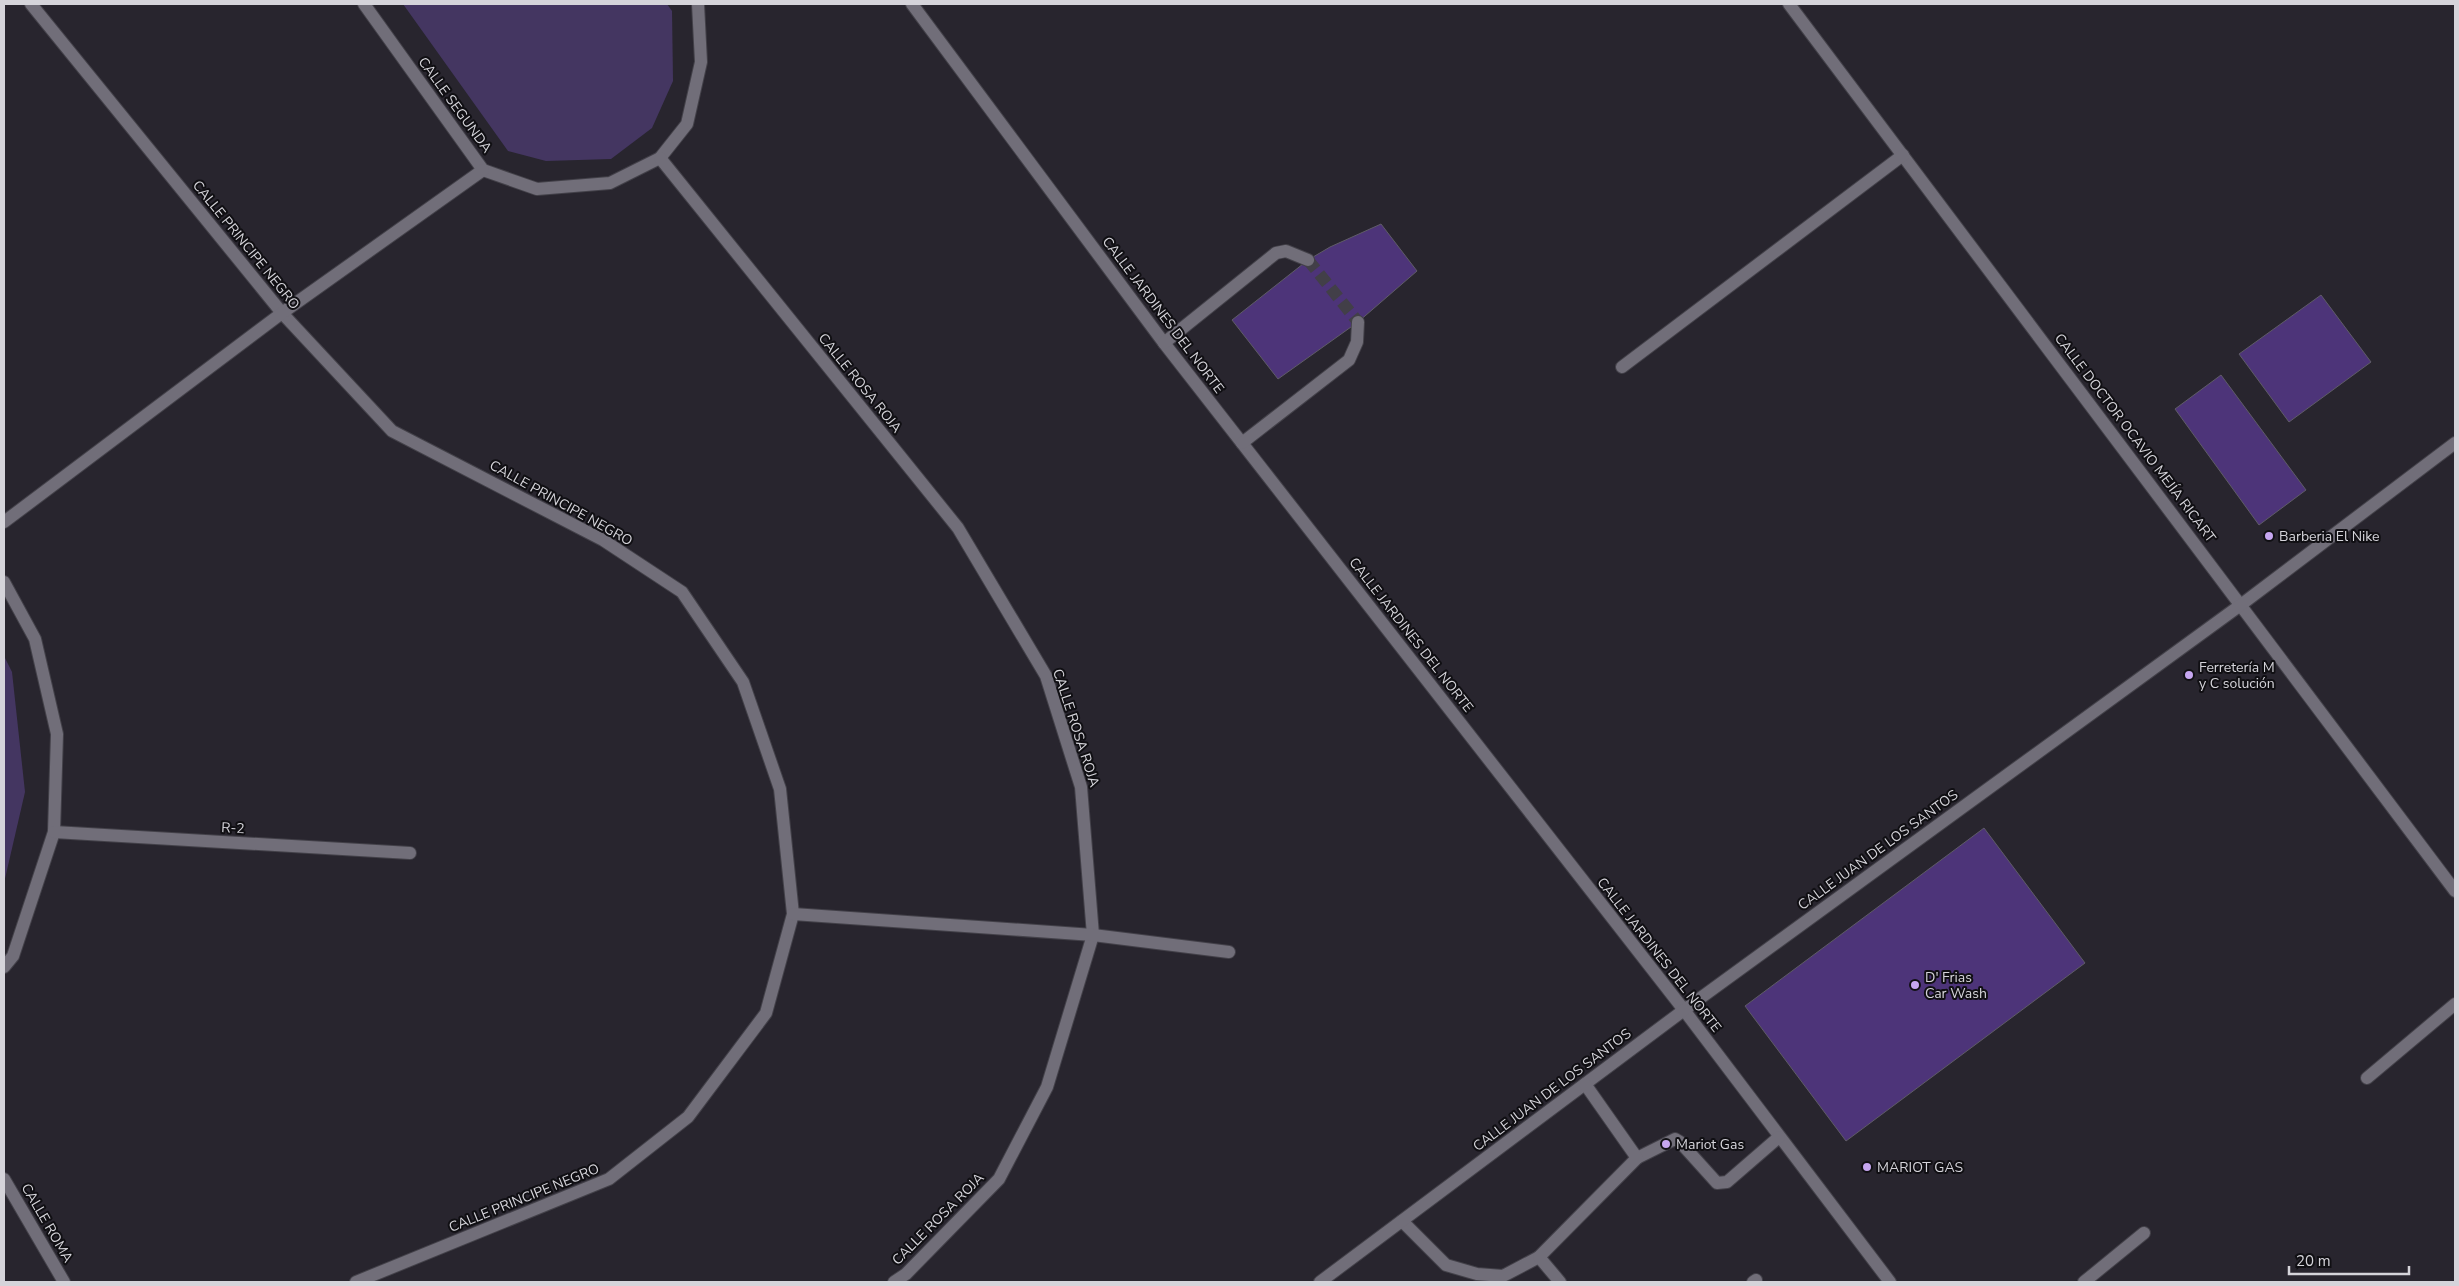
<svg xmlns="http://www.w3.org/2000/svg" width="2459" height="1286" font-family="'Nunito Sans',sans-serif">
<rect width="100%" height="100%" fill="#28252e"/>
<g fill="#443661">
<polygon points="403,4 667,4 672,11 673,81 652,128 611,159 546,161 508,151"/>
<polygon points="4,656 12,672 25,792 4,883"/>
</g>
<g fill="#4d3479" stroke="#5f5c67">
<polygon points="1381,224 1417,271 1358,322 1278,379 1232,320 1308,260 1330,247"/>
<polygon points="2321,295 2371,362 2289,422 2239,354"/>
<polygon points="2221,375 2306,490 2259,525 2175,409"/>
<polygon points="1984,828 2085,963 1846,1141 1745,1006"/>
</g>
<g fill="none" stroke-linecap="round" stroke-linejoin="round">
<polyline stroke="#423f48" stroke-width="12" stroke-dasharray="12 6" stroke-linecap="butt" points="1308,260 1358,322"/>
<defs>
<g id="minor">
<polyline points="31,4 282,313 392,431 603,540 682,592 743,682 780,789 793,914 766,1013 688,1117 609,1179 356,1282"/>
<polyline points="364,4 483,170 537,189 610,183 660,158 687,124 701,62 698,4"/>
<polyline points="912,4 1164,343 1684,1010 1890,1282"/>
<polyline points="1789,4 2455,891"/>
<polyline points="660,158 958,528 1046,676 1081,787 1093,935 1047,1087 999,1179 906,1274 894,1282"/>
<polyline points="1164,343 1276,253 1286,251 1308,260"/>
<polyline points="1622,367 1903,155"/>
<polyline points="1242,443 1349,360 1357,342 1358,322"/>
<polyline points="4,522 282,313 483,170"/>
<polyline points="4,582 35,639 57,734 54,832 13,956 4,967"/>
<polyline points="54,832 410,853"/>
<polyline points="793,914 1093,935 1229,952"/>
<polyline points="2367,1078 2455,1004"/>
<polyline points="1637,1158 1675,1139 1680,1142 1717,1183 1727,1182 1779,1137"/>
<polyline points="4,1179 64,1282"/>
<polyline points="1402,1221 1446,1265 1477,1274 1503,1276 1539,1257"/>
<polyline points="1320,1282 1684,1010 2242,604 2455,443"/>
<polyline points="1560,1282 1539,1257 1637,1158 1585,1084"/>
<polyline points="1753,1282 1756,1280"/>
<polyline points="2084,1282 2144,1233"/>
</g>
</defs>
<use href="#minor" stroke="#434149" stroke-width="14"/>
<use href="#minor" stroke="#716e79" stroke-width="12"/>
</g>
<g fill="#c6a6f0" stroke="#100f13" stroke-width="2">
<circle cx="2269" cy="536" r="5"/>
<circle cx="2189" cy="675" r="5"/>
<circle cx="1915" cy="985" r="5"/>
<circle cx="1666" cy="1144" r="5"/>
<circle cx="1867" cy="1167" r="5"/>
</g>
<g text-anchor="middle" dominant-baseline="central" stroke-width="4" stroke-linejoin="round" paint-order="stroke">
<g font-size="14" fill="#d5d4da" stroke="#100f13">
<text transform="translate(455 105) rotate(54)">CALLE SEGUNDA</text>
<text transform="translate(246 245) rotate(51)">CALLE PRINCIPE NEGRO</text>
<text transform="translate(1163 315) rotate(53)">CALLE JARDINES DEL NORTE</text>
<text transform="translate(860 383) rotate(51)">CALLE ROSA ROJA</text>
<text transform="translate(2135 438) rotate(53)">CALLE DOCTOR OCAVIO MEJÍA RICART</text>
<text transform="translate(561 503) rotate(29)">CALLE PRINCIPE NEGRO</text>
<text transform="translate(1411 635) rotate(52)">CALLE JARDINES DEL NORTE</text>
<text transform="translate(1076 728) rotate(72)">CALLE ROSA ROJA</text>
<text transform="translate(233 828) rotate(3)">R-2</text>
<text transform="translate(1878 850) rotate(-36)">CALLE JUAN DE LOS SANTOS</text>
<text transform="translate(1659 955) rotate(52)">CALLE JARDINES DEL NORTE</text>
<text transform="translate(1552 1090) rotate(-37)">CALLE JUAN DE LOS SANTOS</text>
<text transform="translate(524 1198) rotate(-22)">CALLE PRINCIPE NEGRO</text>
<text transform="translate(938 1219) rotate(-45)">CALLE ROSA ROJA</text>
<text transform="translate(47 1223) rotate(60)">CALLE ROMA</text>
</g>
<g font-size="14" fill="#d5d4da" stroke="#100f13" text-anchor="start">
<text x="2279" y="536">Barberia El Nike</text>
<text x="2199" y="667">Ferretería M<tspan x="2199" dy="16">y C solución</tspan></text>
<text x="1925" y="977">D' Frias<tspan x="1925" dy="16">Car Wash</tspan></text>
<text x="1676" y="1144">Mariot Gas</text>
<text x="1877" y="1167">MARIOT GAS</text>
</g>
</g>
<rect width="2459" height="1286" fill="none" stroke="#d5d4da" stroke-width="10"/>
<path d="M2289 1266v8h120v-8" fill="none" stroke="#d5d4da" stroke-width="2.5"/>
<text x="2296" y="1266" font-size="15" fill="#d5d4da" stroke="#100f13" stroke-width="4" paint-order="stroke">20 m</text>
</svg>
